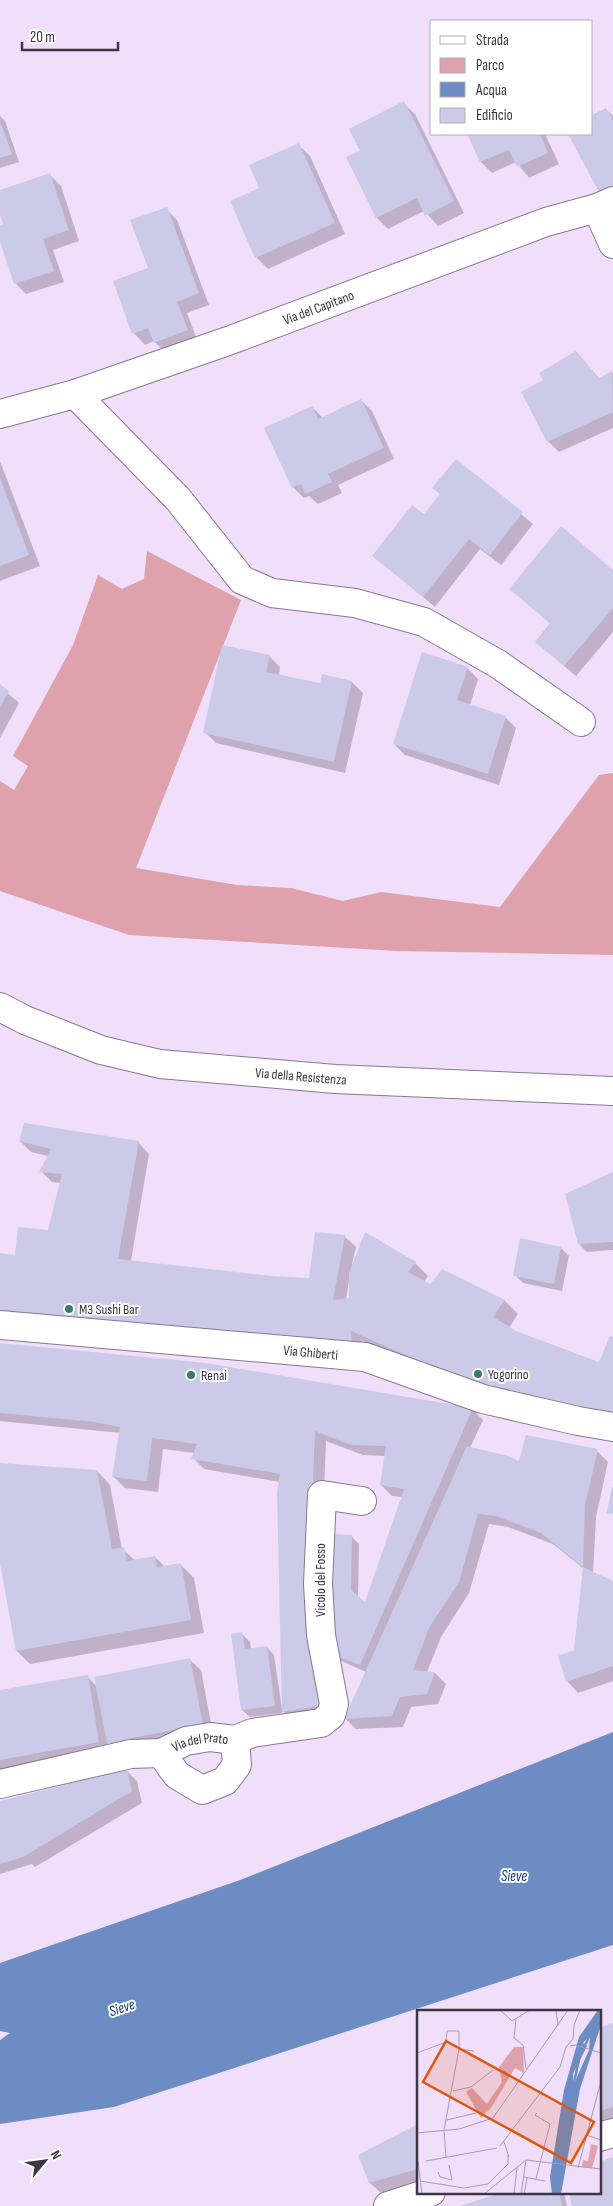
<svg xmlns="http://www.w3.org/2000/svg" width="613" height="2206" font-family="'Sofia Sans Condensed',sans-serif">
<rect width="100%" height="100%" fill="#f1defa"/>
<polygon fill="#dfa1ac" points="147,551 241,600 136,868 237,885 291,888 343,901 381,892 500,907 599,775 613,773 613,955 397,951 129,935 0,891 0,781 14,790 28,766 13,756 73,645 98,575 122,589 144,579"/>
<polygon fill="#6e8cc4" points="613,1732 613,1945 114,2107 0,2124 0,2040 10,2033 0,2031 0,1963 240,1880"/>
<g fill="#0003" fill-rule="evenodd">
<polygon points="403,103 415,114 464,213 438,226 424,211 388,229 377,218 348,158 361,151"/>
<polygon points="606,109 613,116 613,199 601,194 570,134 592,134 592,117"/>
<polygon points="0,116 5,121 19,162 0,168"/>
<polygon points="468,134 545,134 559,164 529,178 516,162 492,173 481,162"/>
<polygon points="299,145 310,156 345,234 268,269 257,258 231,202 261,188"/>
<polygon points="50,175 61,186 79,241 53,250 64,282 26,294 15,283 0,238 0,226 5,225 0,211 0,191"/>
<polygon points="166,209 177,220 209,305 187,313 198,342 166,353 154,341 145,345 134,333 114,281 149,268"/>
<polygon points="576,353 600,379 613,373 613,428 559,452 548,441 545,381"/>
<polygon points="361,400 372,411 394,459 338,485 342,493 318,504 309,496 304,498 293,487 266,428 312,407 323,418"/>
<polygon points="456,460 533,524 501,565 480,549 435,607 374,556 424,516 441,495 434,488"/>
<polygon points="0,461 40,566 0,581"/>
<polygon points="613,571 613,632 576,676 536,642 551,624 511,589"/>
<polygon points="269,656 280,667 279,676 321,685 352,682 363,693 345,773 216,743 205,732"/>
<polygon points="467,668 478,679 470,705 505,717 516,728 499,785 405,755 394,744"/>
<polygon points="0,686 19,703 0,738"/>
<path d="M20 1141 138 1142 149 1154 131 1261 273 1278 310 1280 344 1236 356 1247 352 1264 415 1263 428 1276 424 1282 431 1285 442 1271 505 1301 518 1314 509 1328 516 1332 600 1363 613 1338V1422L500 1401 366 1344 362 1340V1358L0 1254 16 1256 49 1231 61 1183 52 1182 41 1171 48 1156 31 1152ZM349 1281V1299H346Z"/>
<polygon points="613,1173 613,1250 587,1252 579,1244"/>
<polygon points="561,1248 569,1256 562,1291 523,1283 515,1275"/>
<polygon points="0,1344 472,1409 483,1420 470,1448 520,1463 597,1451 608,1462 596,1517 593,1574 613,1583 613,1681 578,1693 567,1681 575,1651 584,1569 553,1544 508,1527 489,1524 469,1593 441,1637 427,1672 435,1673 446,1684 438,1704 411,1707 403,1727 356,1729 345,1718 366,1672 341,1661 332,1653 351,1536 359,1544 358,1598 366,1603 402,1497 392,1496 381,1485 386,1456 363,1455 326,1441 320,1593 332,1713 291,1720 282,1710 282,1713 250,1717 242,1710 242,1634 250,1642 251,1649 267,1647 274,1655 282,1709 284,1709 280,1482 204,1469 193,1458 195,1453 163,1449 158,1492 125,1488 114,1477 121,1433 0,1421"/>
<polygon points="0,1464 97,1471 110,1485 122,1549 136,1561 155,1557 165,1567 181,1565 194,1578 204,1633 30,1664 17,1651 0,1557"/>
<polygon points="189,1659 201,1670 213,1734 120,1753 108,1741 110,1752 15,1770 11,1766 0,1769 0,1692 87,1676 97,1687"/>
<polygon points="126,1770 137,1781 142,1803 35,1867 32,1864 0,1874 0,1802"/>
<polygon points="613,2025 613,2121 599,2125 599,2029"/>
<polygon points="418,2125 418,2182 382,2194 370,2183 360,2156"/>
<polygon points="509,2192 564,2192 567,2206 463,2206"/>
</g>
<g fill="#cccae9">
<polygon points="404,101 454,201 425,216 417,198 376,218 346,157 360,151 349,129"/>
<polygon points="606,108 613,120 613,188 600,194 568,134 592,134 592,115"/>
<polygon points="0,121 12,154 0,158"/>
<polygon points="467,134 540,134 548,153 517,167 509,150 480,162"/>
<polygon points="299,143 335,223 255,258 230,201 259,188 249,165"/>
<polygon points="50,173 69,230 43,239 54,271 14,284 0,242 0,225 3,224 0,215 0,190"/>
<polygon points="167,207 199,293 177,302 188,330 154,343 148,328 132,334 113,281 148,268 130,220"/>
<polygon points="576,351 599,378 612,371 613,412 547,442 521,392 543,380 539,373"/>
<polygon points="361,399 384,448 328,474 332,482 305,494 301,484 292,488 264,428 312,406 318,419"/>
<polygon points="456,459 523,512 490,555 469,539 423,597 372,556 412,505 424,514 440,494 432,488"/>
<polygon points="0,478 29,555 0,566"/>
<polygon points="561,526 613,570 613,608 564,666 535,642 550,623 509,589"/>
<polygon points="222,645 270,655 266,672 320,683 322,674 352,681 334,762 203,733"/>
<polygon points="422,652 468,667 457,700 506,716 488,774 393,744"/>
<polygon points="0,684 9,691 0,707"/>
<polygon points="24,1123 139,1141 118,1259 273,1276 309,1278 315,1232 345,1235 333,1300 349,1298 349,1273 365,1232 416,1262 408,1272 430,1284 442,1269 505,1300 493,1317 516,1331 599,1362 610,1336 613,1337 613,1414 485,1390 351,1331 352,1347 0,1314 0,1253 15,1255 18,1227 48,1230 62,1174 39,1172 51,1149 19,1141"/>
<polygon points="613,1172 613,1242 578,1244 565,1194"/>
<polygon points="520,1238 561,1247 554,1284 513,1276"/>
<polygon points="0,1343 206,1363 473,1408 360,1665 331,1654 330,1534 352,1535 351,1590 365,1602 404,1489 380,1485 386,1446 351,1445 315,1431 309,1582 324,1705 282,1712 277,1492 280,1474 191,1459 197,1444 152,1438 147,1481 112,1477 120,1427 95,1422 0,1413"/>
<polygon points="526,1435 598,1449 585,1505 583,1567 541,1533 496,1516 478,1514 459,1582 430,1626 413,1670 435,1672 427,1694 400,1697 392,1716 344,1719 467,1446 508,1456 519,1461"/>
<polygon points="0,1463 97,1470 112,1549 124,1547 127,1561 155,1556 157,1567 181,1563 191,1620 16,1651 0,1564"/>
<polygon points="612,1487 613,1487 613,1514 607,1513"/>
<polygon points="583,1567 613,1581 613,1666 566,1682 558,1656 574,1650"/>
<polygon points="242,1632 245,1649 267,1646 275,1706 241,1710 231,1634"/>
<polygon points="190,1658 203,1724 107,1743 94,1677"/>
<polygon points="88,1675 99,1742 0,1760 0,1690"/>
<polygon points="127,1769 132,1791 23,1857 0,1864 0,1801"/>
<polygon points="613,2023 613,2107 599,2111 599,2028"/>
<polygon points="418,2124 418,2169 369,2183 358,2155"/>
<polygon points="613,2157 613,2206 572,2206 569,2192 599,2192 599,2162"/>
<polygon points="504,2192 559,2192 562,2206 460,2206"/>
</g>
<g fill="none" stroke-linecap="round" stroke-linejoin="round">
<defs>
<g id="minor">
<polyline points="597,208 613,244"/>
<polyline points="75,394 178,499 242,580 272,593 355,603 424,622 498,664 581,722"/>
<path id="s1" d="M0 414 75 394 228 341 546 222 597 208 613 201"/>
<path id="s2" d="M0 1007 25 1020 101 1050 160 1064 335 1079 613 1091"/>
<path id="s3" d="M0 1325 365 1357 483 1399 578 1421 613 1427"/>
<polyline points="161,1753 177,1775 202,1790 225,1781 237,1765 235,1740"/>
<path id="s4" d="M0 1784 131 1754 161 1753 186 1741 210 1737 235 1740 252 1733 321 1723 331 1715 334 1704 321 1635 318 1584 322 1495 362 1501"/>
<polyline points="599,2137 613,2133"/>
<polyline points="388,2206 431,2192"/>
</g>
</defs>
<use href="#minor" stroke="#887790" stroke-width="30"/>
<use href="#minor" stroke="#fff" stroke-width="28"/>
</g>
<g fill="#367b71" stroke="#fff" stroke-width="2">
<circle cx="69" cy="1309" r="5"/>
<circle cx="478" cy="1374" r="5"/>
<circle cx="191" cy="1375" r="5"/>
</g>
<g text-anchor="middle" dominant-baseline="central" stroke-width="4" stroke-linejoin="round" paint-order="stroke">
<g font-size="14" fill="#3d3541" stroke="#fff">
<text stroke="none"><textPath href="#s1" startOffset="336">Via del Capitano</textPath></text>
<text stroke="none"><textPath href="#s2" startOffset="312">Via della Resistenza</textPath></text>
<text stroke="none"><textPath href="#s3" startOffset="312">Via Ghiberti</textPath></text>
<text transform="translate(320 1580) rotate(-90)">Vicolo del Fosso</text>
<text stroke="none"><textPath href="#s4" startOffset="206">Via del Prato</textPath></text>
</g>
<g font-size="14" fill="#3d3541" stroke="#fff" text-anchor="start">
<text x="79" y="1309">M3 Sushi Bar</text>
<text x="488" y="1374">Yogorino</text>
<text x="201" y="1375">Renai</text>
</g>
<g font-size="15" font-style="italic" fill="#15377a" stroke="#fff">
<text x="514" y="1876">Sieve</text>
<text transform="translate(122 2008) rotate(-19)">Sieve</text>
</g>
</g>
<g transform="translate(417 2010)">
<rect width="184" height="184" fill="#f1defa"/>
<path d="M97 37H106L107 63 98 58 74 98 64 108 49 82 55 78 70 94 85 72 82 57ZM174 134 181 136 175 158 165 157 166 150 171 151Z" fill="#dfa1ac"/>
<path d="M181 0H184V15L163 79 144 184H135L133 167 147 80 162 27ZM173 25 172 40 156 76V64L170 36 166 33Z" fill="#6e8cc4" fill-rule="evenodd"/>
<path fill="none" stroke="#6e8cc4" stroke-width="2.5" d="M166 40 175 20M155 81 162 50M139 184 143 150"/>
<path fill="none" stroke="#a99ab0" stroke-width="1" d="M83 0 95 11 113 0M139 0 141 16M99 9 97 28 106 35 109 59M153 36 159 35 184 43M42 39 57 41M0 43 29 32 30 21H42V39L27 120 29 147M36 81 54 77 76 60M30 110 59 103M0 123 42 119 76 108 151 0M169 125 184 130M87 132 92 147M83 136 143 57 149 37 156 29 157 15 163 0M1 151 5 184M9 151 80 138M161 158 184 71M21 162 23 167 35 170 32 155M107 167 128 171M119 169 133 114 118 105 120 103M3 171 47 178 71 174 91 154V145M67 184 109 150 184 159M97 184 100 157M104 184 109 150M107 184 110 168"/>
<path fill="#df570f" fill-opacity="0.15" stroke="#df570f" stroke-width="2.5" d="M29 31 177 112 154 153 6 72Z"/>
<rect width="184" height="184" fill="none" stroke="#3d3541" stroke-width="2.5"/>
</g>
<rect x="430" y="20" width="162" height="115" fill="#ffffff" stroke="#b1aeb3"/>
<rect x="440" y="36" width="25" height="8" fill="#ffffff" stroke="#b1aeb3"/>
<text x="476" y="45" font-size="15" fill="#3d3541">Strada</text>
<rect x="440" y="58" width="25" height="15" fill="#dfa1ac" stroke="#b1aeb3"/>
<text x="476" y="70" font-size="15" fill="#3d3541">Parco</text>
<rect x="440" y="82" width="25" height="15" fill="#6e8cc4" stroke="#b1aeb3"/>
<text x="476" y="95" font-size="15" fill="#3d3541">Acqua</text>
<rect x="440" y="108" width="25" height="15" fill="#cccae9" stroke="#b1aeb3"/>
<text x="476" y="120" font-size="15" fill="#3d3541">Edificio</text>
<g transform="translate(45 2161) rotate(61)" stroke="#ffffff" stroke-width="4" paint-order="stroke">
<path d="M0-4L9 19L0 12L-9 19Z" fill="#3d3541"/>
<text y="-8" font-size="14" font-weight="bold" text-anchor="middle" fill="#3d3541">N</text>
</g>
<path d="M22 42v8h96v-8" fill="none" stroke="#3d3541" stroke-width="2.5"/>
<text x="30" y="42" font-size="15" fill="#3d3541" stroke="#ffffff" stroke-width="4" paint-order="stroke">20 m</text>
</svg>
